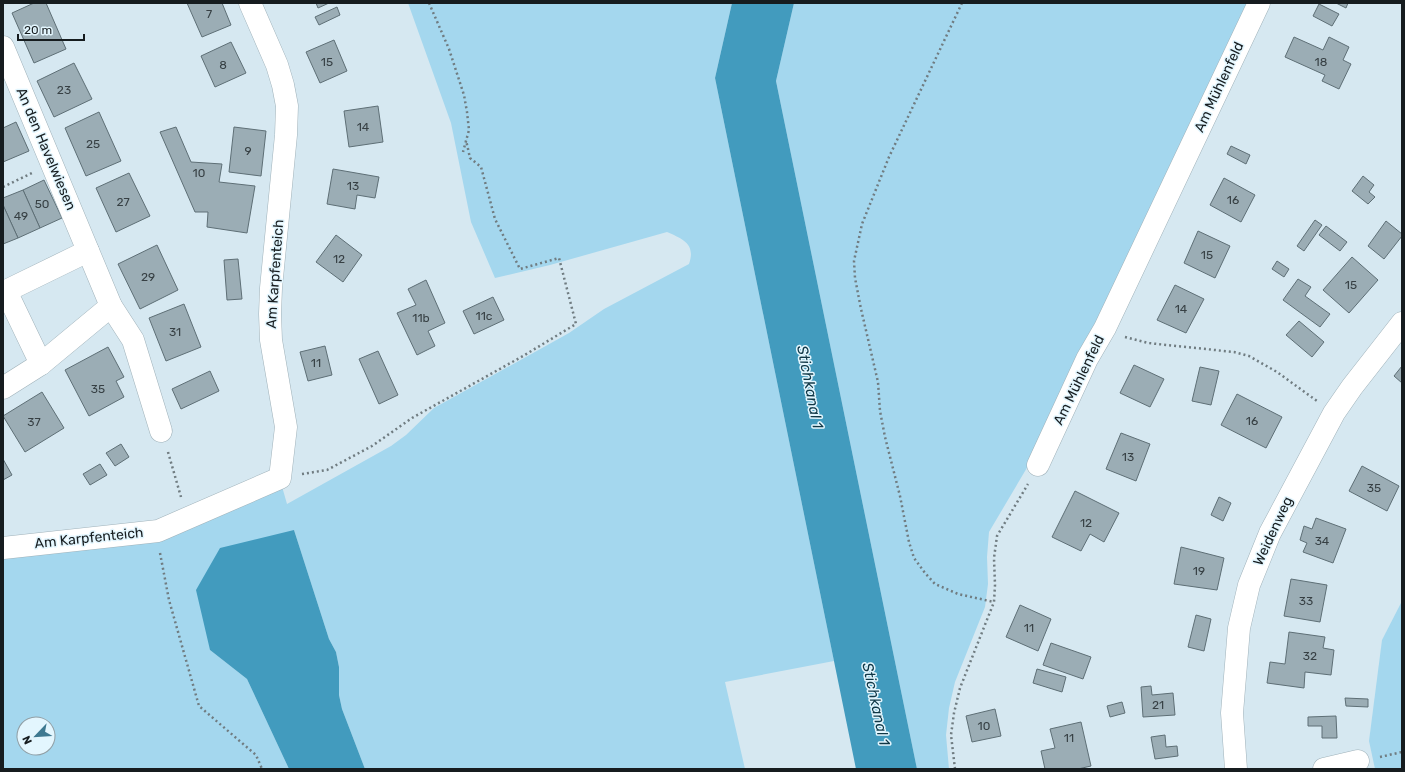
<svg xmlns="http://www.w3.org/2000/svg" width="1405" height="772" font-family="Rubik,sans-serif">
<rect width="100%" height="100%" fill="#d6e8f1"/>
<g fill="#a4d7ee" fill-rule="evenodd">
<path d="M408 3H732L715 78 834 661 725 682 745 769H365L342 709 339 695V667L336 652 329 639 294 530 210 650 247 679 289 769H3V554L154 537 281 483 287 504 391 446 406 435 434 408 569 333 604 309 689 264C696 244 683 239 667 232L550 265 495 278 471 222 451 123ZM24 724H48V748H24Z"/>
<polygon points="794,3 1248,3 1031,461 989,532 987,557 988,584 985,607 955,682 949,708 946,735 949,769 917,769 776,81"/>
<polygon points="1402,601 1402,769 1375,769 1369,741 1382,640"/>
</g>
<g fill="#429bbe">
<polygon points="732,3 794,3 776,81 917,769 856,769 715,78"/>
<polygon points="294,530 329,639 336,652 339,667 339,695 342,709 365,769 289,769 247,679 210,650 196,590 220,548"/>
</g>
<g fill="#9badb5" stroke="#5e6f76">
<polygon points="34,3 46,3 66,49 34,63 12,13"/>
<polygon points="187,3 222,3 231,25 202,37"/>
<polygon points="316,3 329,3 318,8"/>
<polygon points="1336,3 1348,3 1346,8"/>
<polygon points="1319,4 1339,14 1332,26 1313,16"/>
<polygon points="337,7 340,15 319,25 315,17"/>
<polygon points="1294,37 1323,50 1329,37 1349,47 1343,60 1351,64 1339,89 1322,81 1325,75 1285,57"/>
<polygon points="334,40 347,71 320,83 306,52"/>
<polygon points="231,42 246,73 215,87 201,56"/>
<polygon points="74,63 92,99 54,117 37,81"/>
<polygon points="378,106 383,142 349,147 344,111"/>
<polygon points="99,112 121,161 86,176 65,128"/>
<polygon points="16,122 29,151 3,162 3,128"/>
<polygon points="176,127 191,162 222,164 219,182 255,186 247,233 207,227 208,212 195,212 160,132"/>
<polygon points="234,127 266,131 261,176 229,172"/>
<polygon points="1231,146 1250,155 1246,164 1227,154"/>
<polygon points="333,169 379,177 375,198 357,195 355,209 327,204"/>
<polygon points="129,173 150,216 116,232 96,188"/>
<polygon points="1363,176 1374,185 1369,192 1375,197 1368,204 1352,191"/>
<polygon points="1224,178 1255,195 1241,222 1210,205"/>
<polygon points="44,180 62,218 40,228 23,190"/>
<polygon points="23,190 40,228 18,238 3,205 3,198"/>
<polygon points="3,205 18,238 3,244"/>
<polygon points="1315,220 1322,225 1304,251 1297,246"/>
<polygon points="1386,221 1402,234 1402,236 1384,259 1368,246"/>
<polygon points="1326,226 1347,242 1340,251 1319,235"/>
<polygon points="1198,231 1230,246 1215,278 1184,263"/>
<polygon points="336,235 362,255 343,282 316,262"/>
<polygon points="157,245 178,290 140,309 118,264"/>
<polygon points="1352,257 1378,280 1349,313 1323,290"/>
<polygon points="238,259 242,299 227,300 224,260"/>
<polygon points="1277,261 1289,269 1284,277 1272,269"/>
<polygon points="1298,279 1311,287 1305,296 1330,314 1320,327 1283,300"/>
<polygon points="426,280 445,323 428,331 435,346 417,355 397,313 416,305 408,289"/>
<polygon points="1175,285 1204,299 1186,333 1157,320"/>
<polygon points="493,297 504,320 474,334 463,311"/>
<polygon points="184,304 201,347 166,361 149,318"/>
<polygon points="1299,321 1324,342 1312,357 1286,335"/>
<polygon points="325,346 332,375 308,381 300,352"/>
<polygon points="108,347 124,377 116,381 124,397 89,416 65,370"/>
<polygon points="378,351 398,395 379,404 359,359"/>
<polygon points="1134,365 1164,379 1150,407 1120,393"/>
<polygon points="1402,366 1402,383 1394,376"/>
<polygon points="1200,367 1219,371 1211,405 1192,401"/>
<polygon points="210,371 219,391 181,409 172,389"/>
<polygon points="42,392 64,428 25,452 3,416"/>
<polygon points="1237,394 1282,417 1266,448 1221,425"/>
<polygon points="1121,433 1150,444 1136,481 1106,469"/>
<polygon points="121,444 129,457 115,466 106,453"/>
<polygon points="3,459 12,475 3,480"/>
<polygon points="100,464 107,475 90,485 83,474"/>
<polygon points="1362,466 1399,486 1387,511 1349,491"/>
<polygon points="1075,491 1119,513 1104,542 1090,534 1081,551 1052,537"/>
<polygon points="1219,497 1231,503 1223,521 1211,515"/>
<polygon points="1316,518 1346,529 1333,563 1303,552 1307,543 1300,540 1304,526 1312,529"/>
<polygon points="1181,547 1224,558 1217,590 1174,584"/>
<polygon points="1291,579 1327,585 1320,622 1284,616"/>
<polygon points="1020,605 1051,619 1038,651 1006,637"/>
<polygon points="1196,615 1211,619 1204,651 1188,647"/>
<polygon points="1289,632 1325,637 1323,648 1334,650 1331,675 1305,672 1304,688 1267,683 1270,662 1285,664"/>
<polygon points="1051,643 1091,657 1083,679 1043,665"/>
<polygon points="1037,669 1066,677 1062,692 1033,683"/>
<polygon points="1151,686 1152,695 1173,693 1175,715 1143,717 1141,687"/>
<polygon points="1345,698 1368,699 1368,707 1346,706"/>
<polygon points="1122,702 1125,713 1110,717 1107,706"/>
<polygon points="995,709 1001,736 972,742 966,716"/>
<polygon points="1336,716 1337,738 1322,738 1322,726 1308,726 1308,717"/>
<polygon points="1081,722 1091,766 1078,769 1045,769 1041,751 1055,748 1050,729"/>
<polygon points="1165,735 1166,747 1177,746 1178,756 1155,759 1151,737"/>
</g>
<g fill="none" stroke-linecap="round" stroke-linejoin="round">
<defs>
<g id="minor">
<polyline points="3,47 111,306 41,364 3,388"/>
<polyline points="111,306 133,340 161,431"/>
<polyline points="41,364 6,291 88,251"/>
<polyline points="1038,465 1087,359 1105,328 1259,3"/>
<polyline points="3,548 158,531 280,478 286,427 271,340 270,314 271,288 286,135 287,106 283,85 277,65 250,3"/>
<polyline points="1236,769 1232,713 1239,628 1249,585 1270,533 1334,413 1352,387 1402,323"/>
<polyline points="1324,769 1358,761"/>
</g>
</defs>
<use href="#minor" stroke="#a0b2ba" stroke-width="23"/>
<g stroke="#707c81" stroke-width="2.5" stroke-dasharray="2 3" stroke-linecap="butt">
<polyline points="429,3 449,49 464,95 467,112 469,130 463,152"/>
<polyline points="962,3 889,157 862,224 854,261 855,278 861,309 878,382 880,411 885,437 900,496 909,542 914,558 925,573 935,584 958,594 994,602"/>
<polyline points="3,187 32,173"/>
<polyline points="1125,337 1148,343 1234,352 1249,356 1277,372 1317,401"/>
<polyline points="168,452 181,497"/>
<polyline points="302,474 327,470 372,446 412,418 523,356 576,324 559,258 520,269 495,219 481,167 470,158 466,140"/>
<polyline points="160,553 169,600 199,706 256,755 262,769"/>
<polyline points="1380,757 1402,752"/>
<polyline points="955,769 951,735 954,713 960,688 994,602 995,585 994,558 997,536 1028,484"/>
</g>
<use href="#minor" stroke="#fff" stroke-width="22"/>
</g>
<g text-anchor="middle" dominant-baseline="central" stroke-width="3" stroke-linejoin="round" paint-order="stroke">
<g font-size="12" fill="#374044">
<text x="209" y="14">7</text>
<text x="327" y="62">15</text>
<text x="1321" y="62">18</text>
<text x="223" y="65">8</text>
<text x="64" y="90">23</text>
<text x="363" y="127">14</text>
<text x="93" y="144">25</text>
<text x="248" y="151">9</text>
<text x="199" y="173">10</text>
<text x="353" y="186">13</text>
<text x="1233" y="200">16</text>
<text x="123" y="202">27</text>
<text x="42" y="204">50</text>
<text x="21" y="216">49</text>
<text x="1207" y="255">15</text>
<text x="339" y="259">12</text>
<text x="148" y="277">29</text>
<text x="1351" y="285">15</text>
<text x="1181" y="309">14</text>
<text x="484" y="316">11c</text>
<text x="421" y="318">11b</text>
<text x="175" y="332">31</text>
<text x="316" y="363">11</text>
<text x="98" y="389">35</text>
<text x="1252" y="421">16</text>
<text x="34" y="422">37</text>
<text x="1128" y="457">13</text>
<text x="1374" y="488">35</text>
<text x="1086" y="523">12</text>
<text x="1322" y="541">34</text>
<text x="1199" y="571">19</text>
<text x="1306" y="601">33</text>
<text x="1029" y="628">11</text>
<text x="1310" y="656">32</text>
<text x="1158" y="705">21</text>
<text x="984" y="726">10</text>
<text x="1069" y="738">11</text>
</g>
<g font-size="14" fill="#161c1f" stroke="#e3f6fe">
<text transform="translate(1219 87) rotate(-65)">Am Mühlenfeld</text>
<text transform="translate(46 149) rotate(67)">An den Havelwiesen</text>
<text transform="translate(275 274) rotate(-86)">Am Karpfenteich</text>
<text transform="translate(1079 380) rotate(-64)">Am Mühlenfeld</text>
<text transform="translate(1273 531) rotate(-65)">Weidenweg</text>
<text transform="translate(89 538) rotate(-6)">Am Karpfenteich</text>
</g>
<g font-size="15" font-style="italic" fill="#0f3746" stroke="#e3f6fe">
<text transform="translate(810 387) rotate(79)">Stichkanal 1</text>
<text transform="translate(876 704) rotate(78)">Stichkanal 1</text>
</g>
</g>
<rect width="1405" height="772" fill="none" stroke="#161c1f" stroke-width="8"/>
<g transform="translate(36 736) rotate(245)"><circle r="19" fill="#e3f6fe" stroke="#919fa5"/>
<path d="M0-3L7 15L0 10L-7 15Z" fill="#3e7991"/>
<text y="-6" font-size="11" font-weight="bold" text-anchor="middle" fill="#161c1f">N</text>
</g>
<path d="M18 34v6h66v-6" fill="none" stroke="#161c1f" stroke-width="2"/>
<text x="24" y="34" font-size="12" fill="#161c1f" stroke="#e3f6fe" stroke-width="3" paint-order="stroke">20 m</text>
</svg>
